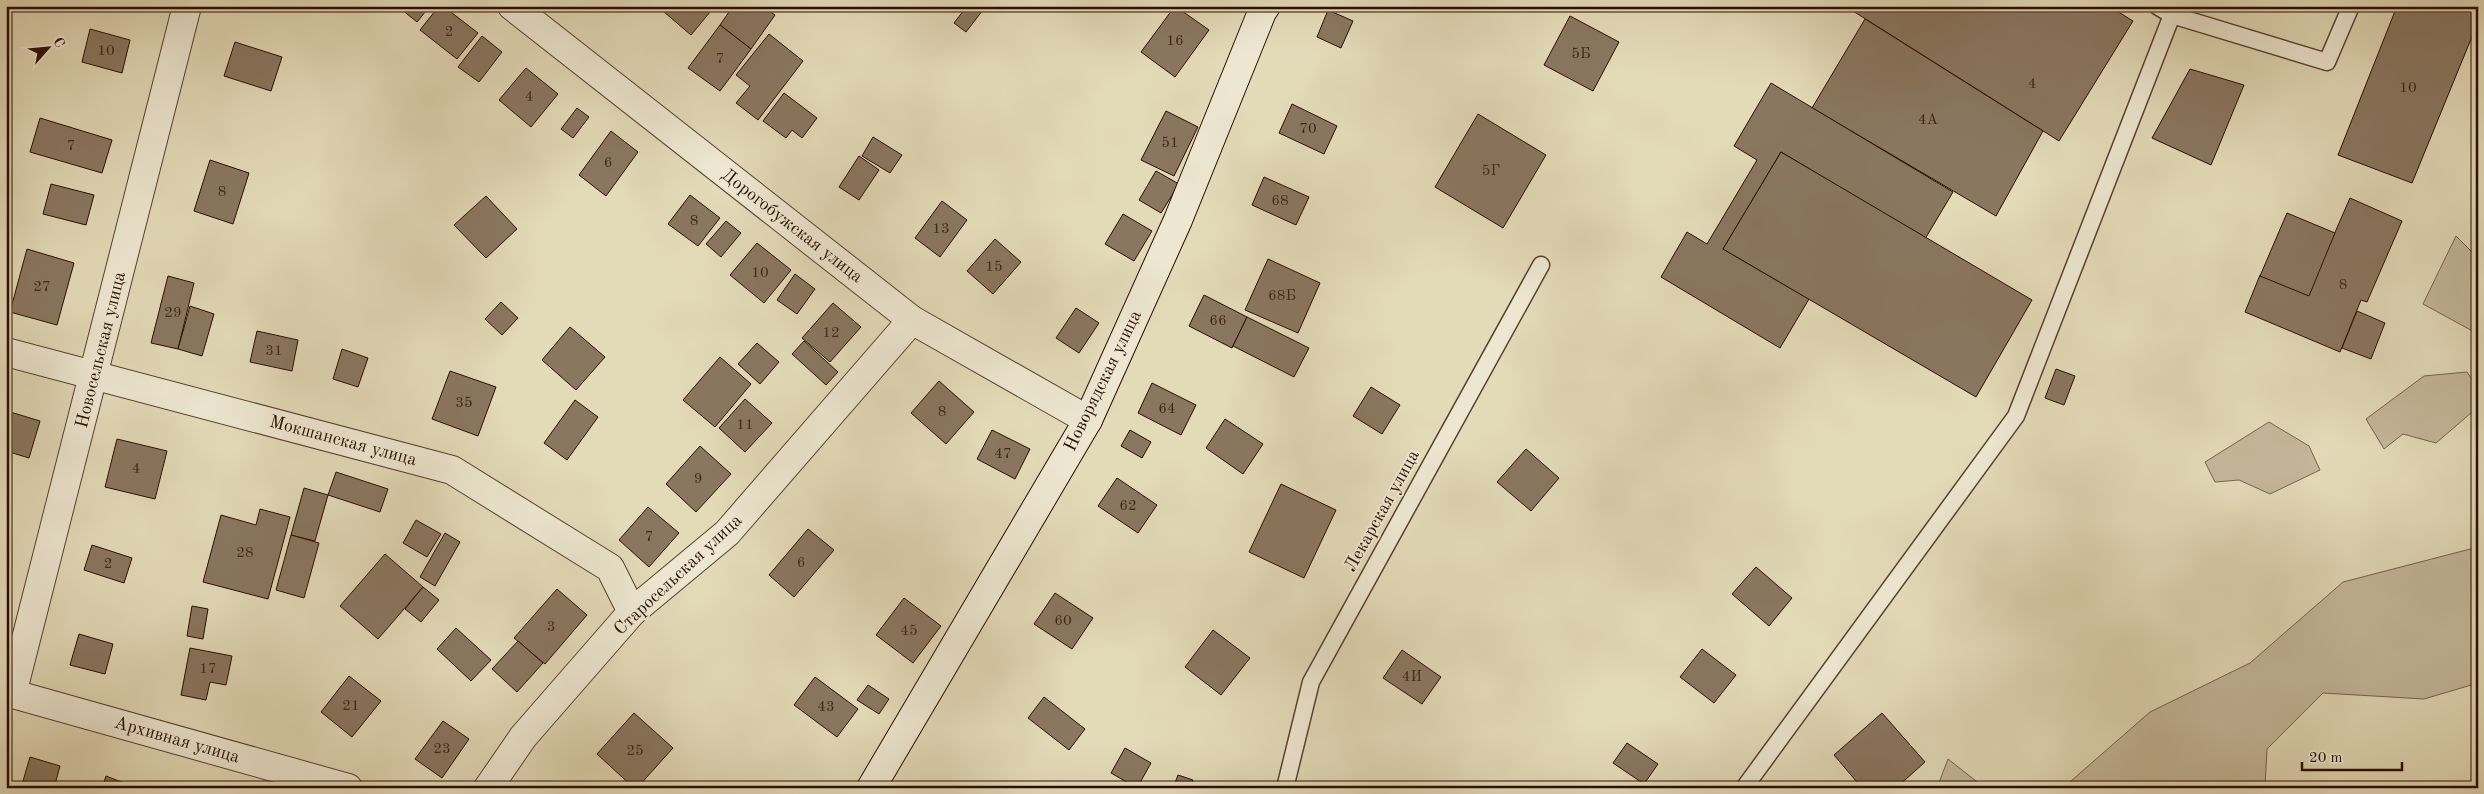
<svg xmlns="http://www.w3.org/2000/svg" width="2484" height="794" font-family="'Old Standard TT',serif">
<rect width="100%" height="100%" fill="#e3dab8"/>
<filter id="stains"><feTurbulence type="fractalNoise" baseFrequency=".004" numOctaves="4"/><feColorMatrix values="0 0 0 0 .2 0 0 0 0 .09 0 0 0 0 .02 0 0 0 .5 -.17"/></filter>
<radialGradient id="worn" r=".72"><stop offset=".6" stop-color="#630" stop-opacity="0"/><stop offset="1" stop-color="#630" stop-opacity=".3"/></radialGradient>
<g fill="#c4b799" stroke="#77624c">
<polygon points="2456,236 2478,258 2478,334 2423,304"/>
<polygon points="2467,372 2478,388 2478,407 2436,443 2403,434 2384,449 2366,419 2424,376"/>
<polygon points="2269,422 2309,446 2320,470 2270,494 2239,480 2215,482 2205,462"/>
<polygon points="2478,547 2478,683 2424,699 2323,693 2267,749 2265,788 2063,788 2150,712 2250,663 2343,582"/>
<polygon points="1948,759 1985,788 1937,788"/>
</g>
<g fill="#8a7760" stroke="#2a0c00">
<polygon points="403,6 430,6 417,22 401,9"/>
<polygon points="439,6 443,6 478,33 457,59 420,30"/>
<polygon points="657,6 715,6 691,35"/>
<polygon points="733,6 762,6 775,15 751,49 720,25"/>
<polygon points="967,6 986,6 966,32 954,23"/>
<polygon points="1077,6 1091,6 1087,12"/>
<polygon points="1175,6 1209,30 1175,77 1141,52"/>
<polygon points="1845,6 2109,6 2133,21 2059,141"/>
<polygon points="2397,6 2478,6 2478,22 2412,183 2338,155"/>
<polygon points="1328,10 1353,21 1341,48 1317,37"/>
<polygon points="1570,16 1619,42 1593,91 1544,65"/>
<polygon points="1865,19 2043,131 1996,216 1812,108"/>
<polygon points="720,25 751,49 720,91 688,68"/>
<polygon points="90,29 130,40 122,73 82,62"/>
<polygon points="769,34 803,61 758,120 736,103 750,86 736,75"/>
<polygon points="482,36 502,52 479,82 458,67"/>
<polygon points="235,42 282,57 271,91 224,76"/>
<polygon points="526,68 558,94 531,127 499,100"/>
<polygon points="2190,69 2244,85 2211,165 2152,138"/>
<polygon points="1771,83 1953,192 1925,239 1781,152 1723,249 1809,299 1780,348 1661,277 1687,232 1707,244 1757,160 1734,146"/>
<polygon points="784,93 817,118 802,138 792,130 786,138 763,121"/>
<polygon points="1292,104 1337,126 1324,154 1279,133"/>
<polygon points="577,108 589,117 573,138 561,129"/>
<polygon points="1166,111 1198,127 1174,176 1141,160"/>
<polygon points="1478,114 1546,155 1503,228 1435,187"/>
<polygon points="40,118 112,140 102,173 30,152"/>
<polygon points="611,131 638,152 606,196 579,175"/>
<polygon points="873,137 902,155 890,173 862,156"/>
<polygon points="1781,152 2032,300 1976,397 1723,249"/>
<polygon points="859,156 879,170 859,200 839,187"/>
<polygon points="210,160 249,173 233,224 194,211"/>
<polygon points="1156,171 1179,184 1161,213 1139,200"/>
<polygon points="1264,177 1309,197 1296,225 1252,205"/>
<polygon points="51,184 94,195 86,225 43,214"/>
<polygon points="690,195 720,218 698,246 668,224"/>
<polygon points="486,196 517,229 486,258 454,225"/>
<polygon points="2350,198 2402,221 2367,302 2361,300 2340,352 2245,312 2260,275 2308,294"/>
<polygon points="942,201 967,220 940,257 915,238"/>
<polygon points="2287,213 2335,233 2309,296 2260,276"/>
<polygon points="1123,214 1152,231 1134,261 1105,244"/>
<polygon points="726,221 741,233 721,257 706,244"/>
<polygon points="995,239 1021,262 993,294 967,271"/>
<polygon points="757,243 791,270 764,303 730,275"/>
<polygon points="27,249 74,263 57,325 10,312"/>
<polygon points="1268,259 1320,283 1298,333 1245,310"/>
<polygon points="795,274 815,289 797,314 777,300"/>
<polygon points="168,276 194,283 178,349 151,343"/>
<polygon points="1204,295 1247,317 1232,348 1189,326"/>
<polygon points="501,302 518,318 502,335 485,319"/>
<polygon points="833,303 861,327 830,362 802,338"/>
<polygon points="190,306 214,314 202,356 178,349"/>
<polygon points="1076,308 1099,323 1079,353 1056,338"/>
<polygon points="2357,311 2385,323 2371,359 2342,348"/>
<polygon points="1247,317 1309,348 1294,377 1233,346"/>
<polygon points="570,327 605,357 576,390 542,360"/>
<polygon points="257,331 298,340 292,371 250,362"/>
<polygon points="804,341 838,372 826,385 792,354"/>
<polygon points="757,343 779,362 760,384 738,364"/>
<polygon points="342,349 368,358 358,387 333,379"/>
<polygon points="720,357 751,384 715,427 683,400"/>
<polygon points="2056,369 2075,376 2064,405 2045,398"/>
<polygon points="450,371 496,387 478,436 432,419"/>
<polygon points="939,381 974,412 946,444 911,413"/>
<polygon points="1152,383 1196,405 1181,435 1138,413"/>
<polygon points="1371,387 1400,405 1382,434 1353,416"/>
<polygon points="745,399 772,423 745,452 719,428"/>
<polygon points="575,400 598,417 567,460 544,443"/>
<polygon points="7,411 40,421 29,458 6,451"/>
<polygon points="1225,419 1263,444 1243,474 1206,448"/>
<polygon points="992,430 1030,449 1015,479 977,459"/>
<polygon points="1130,430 1151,442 1142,458 1121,446"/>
<polygon points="117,439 167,451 155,499 105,487"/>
<polygon points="700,446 731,474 696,512 666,484"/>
<polygon points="1526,449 1559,478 1531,511 1497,482"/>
<polygon points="336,472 388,489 380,512 328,495"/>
<polygon points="1117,478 1157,505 1138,533 1098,506"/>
<polygon points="1281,484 1336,510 1304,578 1249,552"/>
<polygon points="304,488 328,495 315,541 291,535"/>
<polygon points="648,507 679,533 649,567 619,540"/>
<polygon points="260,509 290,517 268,599 203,582 221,515 256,525"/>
<polygon points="416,520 441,534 427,557 403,543"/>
<polygon points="808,529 834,550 794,597 769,575"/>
<polygon points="445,533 460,542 435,586 420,577"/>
<polygon points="291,535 319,543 304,598 276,590"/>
<polygon points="92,545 132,558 124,583 84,570"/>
<polygon points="385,554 423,587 378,639 340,606"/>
<polygon points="1756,567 1792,598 1769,626 1732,594"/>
<polygon points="423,587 439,600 421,622 405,609"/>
<polygon points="557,589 587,615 545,664 514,638"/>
<polygon points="1055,593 1093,618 1072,649 1034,624"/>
<polygon points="904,598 941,626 913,663 876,635"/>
<polygon points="192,606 208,609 203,639 187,636"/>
<polygon points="456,628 491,660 471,681 437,649"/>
<polygon points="1213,630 1250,658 1221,695 1185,667"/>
<polygon points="79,634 113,644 105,674 70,665"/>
<polygon points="518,641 543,663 517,692 492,669"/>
<polygon points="190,648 232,656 226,685 210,682 206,700 181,695"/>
<polygon points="1702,649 1736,675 1714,703 1680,677"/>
<polygon points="1402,650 1441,677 1422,704 1383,678"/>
<polygon points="349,676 381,701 352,737 321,712"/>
<polygon points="815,677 858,709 837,737 794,705"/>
<polygon points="868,685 889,699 879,714 857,700"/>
<polygon points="1044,697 1085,729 1069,750 1028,718"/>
<polygon points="634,713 673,748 637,788 634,788 597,754"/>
<polygon points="1882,713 1925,762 1896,788 1862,788 1834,755"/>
<polygon points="443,721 469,739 442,778 415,759"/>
<polygon points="1627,743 1658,764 1644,784 1613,763"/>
<polygon points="1125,748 1151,763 1137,788 1111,773"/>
<polygon points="30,757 60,766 54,788 21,788"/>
<polygon points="1178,775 1193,780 1190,788 1173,788"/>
<polygon points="106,776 137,788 102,788"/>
</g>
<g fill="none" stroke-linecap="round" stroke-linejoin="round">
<defs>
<g id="lane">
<polyline points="2157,6 2172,15"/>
<polyline points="1285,788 1311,682 1541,265"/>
<polyline points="1744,788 2016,416 2172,15 2327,62 2351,6"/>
</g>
<g id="street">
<polyline points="512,6 912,320 1088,420"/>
<polyline points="6,352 452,470 610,568 632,612"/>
<polyline points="6,692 348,788"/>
<polyline points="12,694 187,6"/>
<polyline points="488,788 523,737 632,612 727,533 912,320"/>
</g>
<polyline id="secondary" points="871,788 1088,420 1178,220 1262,12 1266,6"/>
</defs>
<use href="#lane" stroke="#58402e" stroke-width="19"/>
<use href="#street" stroke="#58402e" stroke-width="30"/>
<use href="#secondary" stroke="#2a0c00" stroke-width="30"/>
<use href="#lane" stroke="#ede7d1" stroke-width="16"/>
<use href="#street" stroke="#ede7d1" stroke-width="28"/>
<use href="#secondary" stroke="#ede7d1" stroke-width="28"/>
</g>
<g text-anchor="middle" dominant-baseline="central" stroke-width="4" stroke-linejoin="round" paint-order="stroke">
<g font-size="15" fill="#422718">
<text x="449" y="32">2</text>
<text x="1175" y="41">16</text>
<text x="106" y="51">10</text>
<text x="1581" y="54">5Б</text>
<text x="720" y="59">7</text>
<text x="2032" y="84">4</text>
<text x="2408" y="88">10</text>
<text x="529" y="97">4</text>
<text x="1928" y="120">4А</text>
<text x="1308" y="129">70</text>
<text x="1170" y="143">51</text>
<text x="71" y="146">7</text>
<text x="608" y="163">6</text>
<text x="1491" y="171">5Г</text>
<text x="222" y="192">8</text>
<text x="1280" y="201">68</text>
<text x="694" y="221">8</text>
<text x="941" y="229">13</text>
<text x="994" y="267">15</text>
<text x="760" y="273">10</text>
<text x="2343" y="285">8</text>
<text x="42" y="287">27</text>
<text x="1282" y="296">68Б</text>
<text x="173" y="313">29</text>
<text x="1218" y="321">66</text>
<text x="831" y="333">12</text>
<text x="274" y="351">31</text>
<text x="464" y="403">35</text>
<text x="1167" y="409">64</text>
<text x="942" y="412">8</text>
<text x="745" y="425">11</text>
<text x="1003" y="454">47</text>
<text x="136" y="469">4</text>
<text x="698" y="479">9</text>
<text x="1128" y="506">62</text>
<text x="649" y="537">7</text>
<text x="245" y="553">28</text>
<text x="801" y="563">6</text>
<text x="108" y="564">2</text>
<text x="1063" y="621">60</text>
<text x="551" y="627">3</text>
<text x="909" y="631">45</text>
<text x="208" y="669">17</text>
<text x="1412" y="677">4И</text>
<text x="351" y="706">21</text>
<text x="826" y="707">43</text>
<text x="442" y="749">23</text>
<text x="635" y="751">25</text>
</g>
<g font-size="18" fill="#2a0c00" stroke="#ede7d1">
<text transform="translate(792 226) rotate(38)">Дорогобужская улица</text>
<text transform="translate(101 350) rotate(-76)">Новосельская улица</text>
<text transform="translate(1103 381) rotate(-64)">Новорядская улица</text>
<text transform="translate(343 441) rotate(15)">Мокшанская улица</text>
<text transform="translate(1382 511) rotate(-61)">Лекарская улица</text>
<text transform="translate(678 575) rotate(-43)">Старосельская улица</text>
<text transform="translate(177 740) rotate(16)">Архивная улица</text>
</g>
</g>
<rect width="2484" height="794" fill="none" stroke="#e3dab8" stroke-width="25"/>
<rect x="8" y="8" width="2469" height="779" fill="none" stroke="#2a0c00" stroke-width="2.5"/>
<rect x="12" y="12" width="2459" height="769" fill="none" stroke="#2a0c00"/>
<g transform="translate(48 48) rotate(63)" stroke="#ede7d1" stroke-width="4" paint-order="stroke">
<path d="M0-4L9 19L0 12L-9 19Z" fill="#2a0c00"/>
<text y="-8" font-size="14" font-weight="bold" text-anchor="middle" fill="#2a0c00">С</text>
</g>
<path d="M2302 762v8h100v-8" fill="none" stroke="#2a0c00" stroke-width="2.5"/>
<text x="2309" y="762" font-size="15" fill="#2a0c00" stroke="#ede7d1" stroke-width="4" paint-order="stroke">20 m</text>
<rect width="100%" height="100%" filter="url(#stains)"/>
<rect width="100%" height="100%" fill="url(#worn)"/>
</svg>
